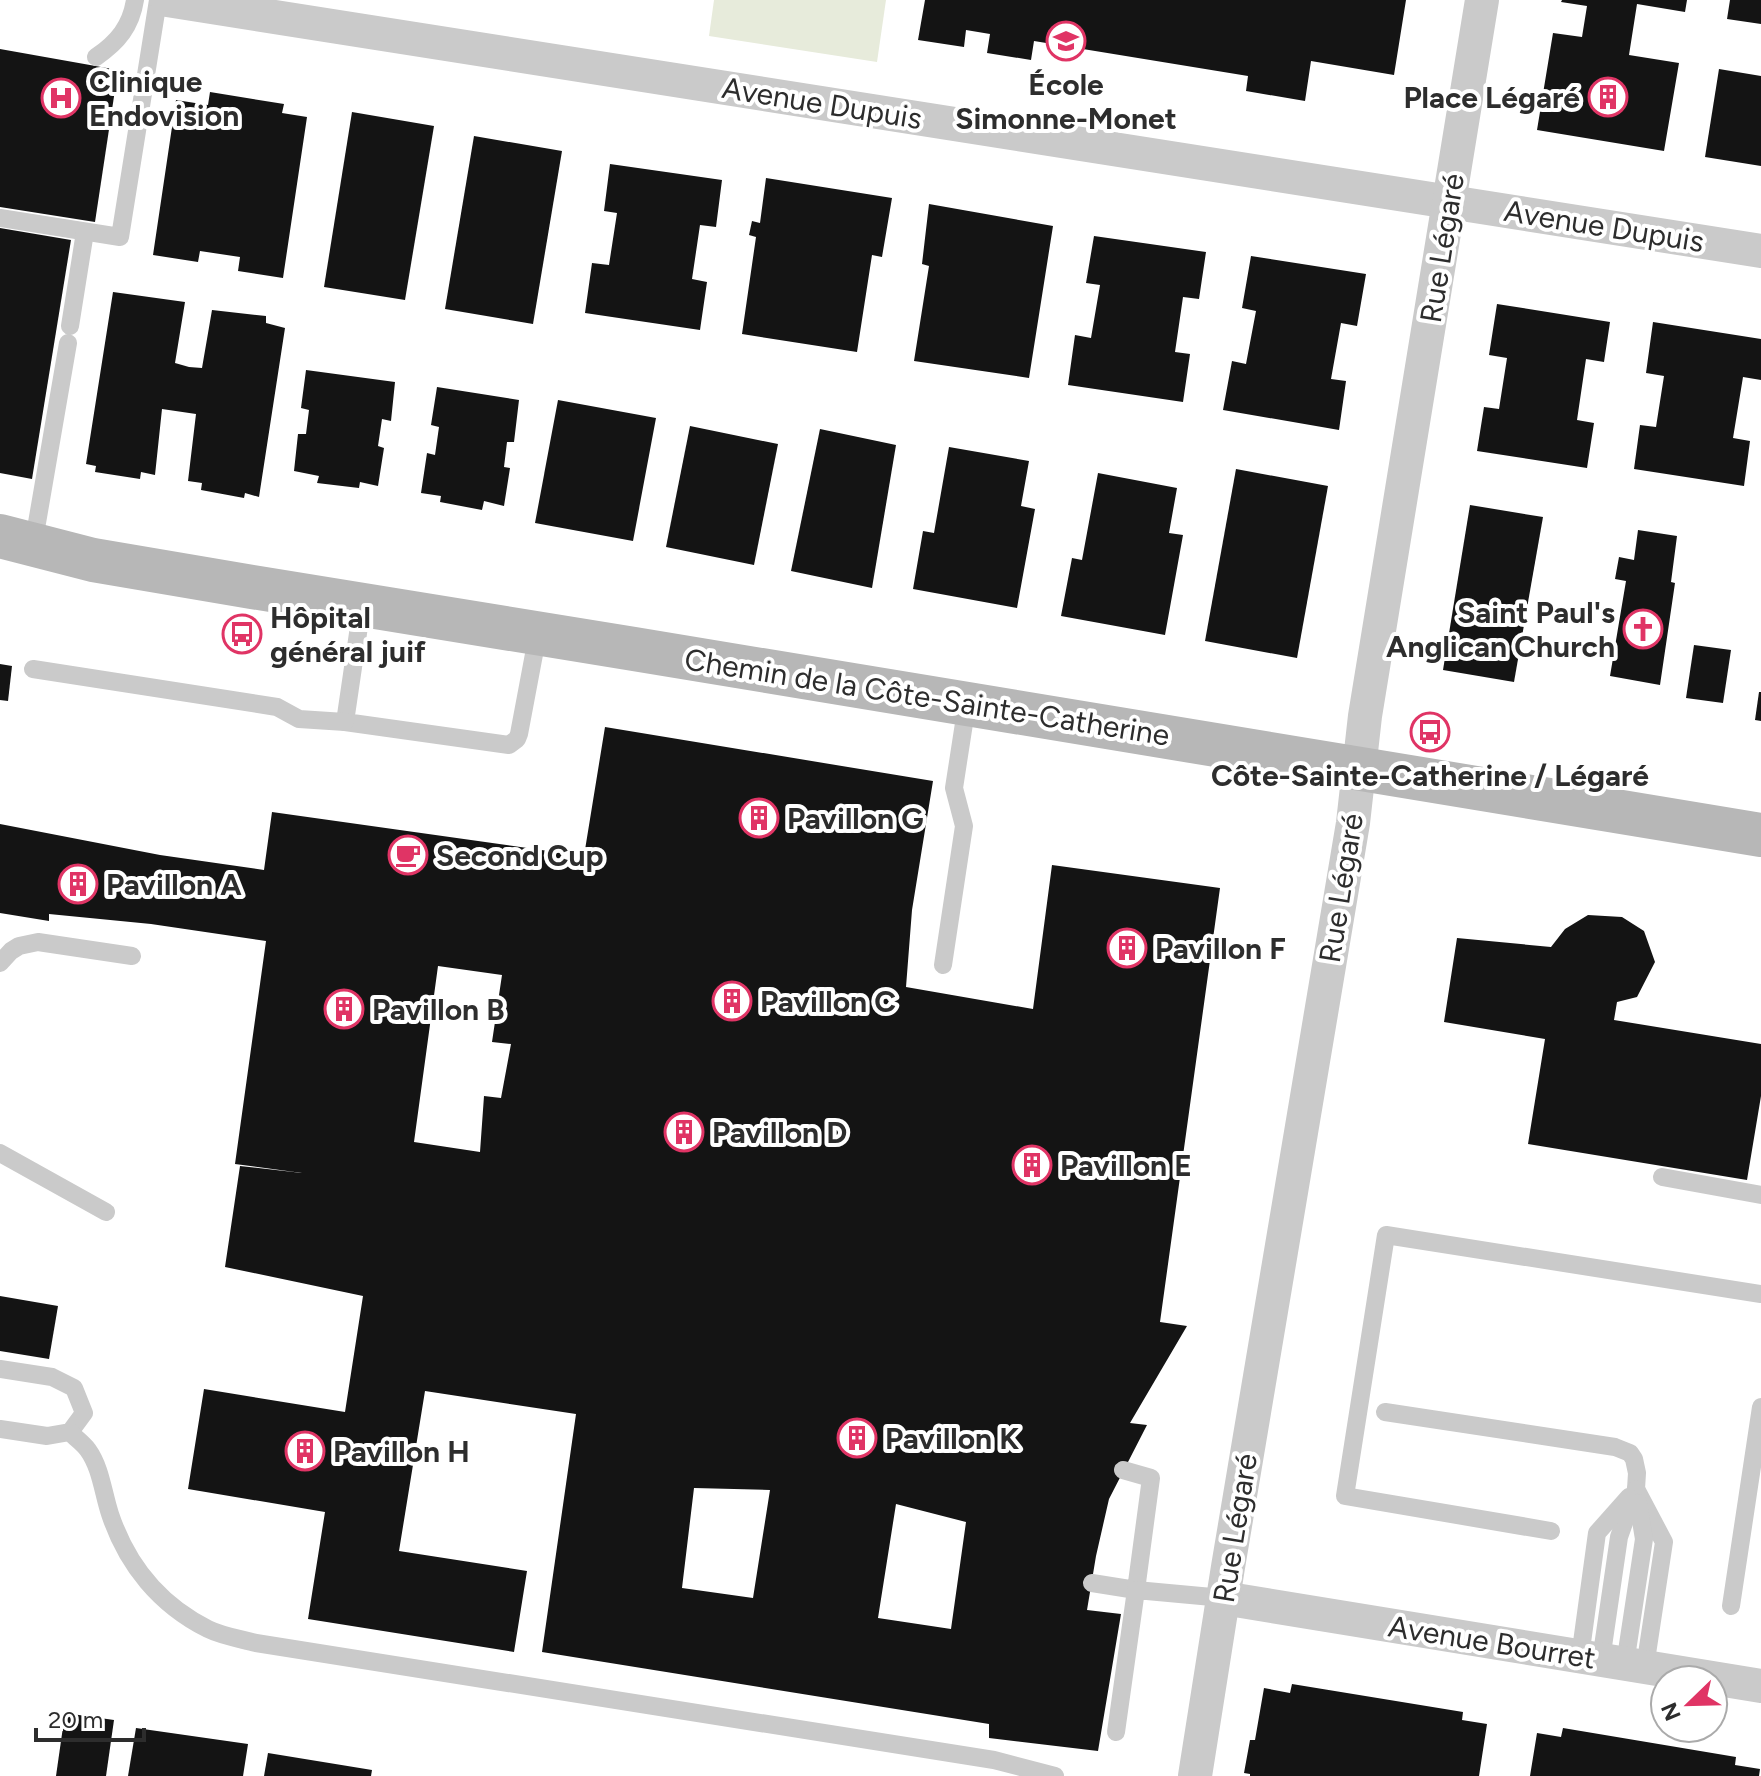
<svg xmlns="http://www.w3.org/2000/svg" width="1761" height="1776" font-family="Figtree,sans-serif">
<rect width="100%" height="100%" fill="#fff"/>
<polygon fill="#e7ebdb" points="714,0 886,0 877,62 709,36"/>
<g fill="#141414" fill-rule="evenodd">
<polygon points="925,0 1406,0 1394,75 1311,61 1305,101 1246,91 1248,76 1034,41 1031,60 987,53 990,34 966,30 964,47 918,40"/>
<polygon points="1562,0 1687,0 1685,12 1637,4 1629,55 1679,63 1664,151 1537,130 1553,33 1582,37 1587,6 1561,2"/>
<polygon points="1730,0 1761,0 1761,24 1727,19"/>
<polygon points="0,49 118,70 95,222 0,207"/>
<polygon points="1719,69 1761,76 1761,166 1705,157"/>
<polygon points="210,92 284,104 282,113 307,117 283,278 238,271 240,257 200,251 198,262 153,255 176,100 208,105"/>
<polygon points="352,112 434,126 405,300 324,287"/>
<polygon points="474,136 562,151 533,324 445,309"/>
<polygon points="610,164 722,180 716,227 700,225 692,279 707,282 700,330 585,313 592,263 609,265 617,213 604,211"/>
<polygon points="766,178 892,198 882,257 872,255 857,352 742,334 756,237 749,235 752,221 760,223"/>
<polygon points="929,204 1053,226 1029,378 914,361 929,266 922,264"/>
<polygon points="0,228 71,240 32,479 0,473"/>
<polygon points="1094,236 1206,252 1199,299 1183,297 1175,352 1190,354 1183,402 1068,385 1075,335 1091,338 1100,285 1086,283"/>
<polygon points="1251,256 1366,274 1357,326 1341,323 1331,379 1346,381 1339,430 1223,410 1232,361 1246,364 1256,311 1242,308"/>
<polygon points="113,292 185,302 175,363 189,367 202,368 212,310 266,316 266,323 285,328 259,497 245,493 244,498 201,490 202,483 188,481 196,414 162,409 155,475 141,472 140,479 95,472 96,466 86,464"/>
<polygon points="1497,304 1610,322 1604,362 1586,359 1577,420 1594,423 1587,468 1477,451 1484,407 1499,409 1507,358 1489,355"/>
<polygon points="1653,322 1761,339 1761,380 1743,377 1733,438 1750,441 1744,486 1634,469 1640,425 1656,427 1664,376 1646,373"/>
<polygon points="306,370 395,382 391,421 382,419 378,446 384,448 378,486 360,482 359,488 317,483 319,476 294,471 298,434 306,434 309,410 301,408"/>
<polygon points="437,387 519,400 514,442 507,442 504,467 510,468 504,506 484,501 482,510 440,502 441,496 421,493 427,453 435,455 439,427 431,425"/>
<polygon points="558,400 656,418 633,541 535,523"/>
<polygon points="690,426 778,444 754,565 666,547"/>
<polygon points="820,429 896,445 872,588 791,571"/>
<polygon points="949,447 1029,461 1021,506 1035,509 1017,608 913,589 923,531 934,533"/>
<polygon points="1236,469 1328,486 1297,658 1205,641"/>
<polygon points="1098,473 1177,488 1169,533 1183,535 1165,635 1061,616 1072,558 1082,560"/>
<polygon points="1470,505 1543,517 1514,682 1443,670"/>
<polygon points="1638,530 1677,536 1671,582 1675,583 1660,685 1610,676 1626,581 1615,579 1619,557 1634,560"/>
<polygon points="1694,645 1731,650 1723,703 1686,698"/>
<polygon points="0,664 12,666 8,701 0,700"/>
<polygon points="1759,692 1761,692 1761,721 1755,720"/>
<path d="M605 727 933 781 912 910 906 987 1033 1009 1052 865 1220 888 1160 1322 1187 1326 1130 1423 1147 1425 1109 1499 1096 1556 1087 1610 1121 1614 1098 1751 989 1738V1724L542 1652 576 1414 425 1391 399 1551 527 1571 514 1652 308 1619 325 1512 188 1489 204 1389 345 1412 363 1296 225 1267 240 1166 302 1173 235 1164 266 941 151 924 49 914V921L0 913V824L160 855 264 870 272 812 584 856ZM438 966 502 975 492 1042 511 1044 501 1098 484 1096 480 1152 414 1142ZM694 1488 770 1490 753 1598 682 1588ZM896 1504 966 1522 951 1629 878 1618Z"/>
<polygon points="1588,915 1622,917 1644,931 1655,962 1637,997 1617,1002 1614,1020 1761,1044 1761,1096 1747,1180 1528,1144 1545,1039 1444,1022 1457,938 1551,947 1565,929"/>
<polygon points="0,1296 58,1306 49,1359 0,1351"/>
<polygon points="1292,1684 1463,1712 1462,1720 1487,1724 1479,1776 1250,1776 1250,1774 1244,1773 1250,1740 1255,1740 1264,1688 1290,1693"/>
<polygon points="65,1713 114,1720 106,1776 56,1776"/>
<polygon points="136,1728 248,1744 243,1776 128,1776"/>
<polygon points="1563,1728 1736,1757 1735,1765 1760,1769 1759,1776 1530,1776 1537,1733 1561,1737"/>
<polygon points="268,1753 372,1770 371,1776 264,1776"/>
</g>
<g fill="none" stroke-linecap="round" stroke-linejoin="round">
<g stroke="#cacaca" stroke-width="18">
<path d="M96 57C118 42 131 26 135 0"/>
<polyline points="0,218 120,237 158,0"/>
<polyline points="70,326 85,232"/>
<polyline points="33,546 68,343"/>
<polyline points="362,606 345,722 509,745 517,739 519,734 538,633"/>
<polyline points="33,669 277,707 299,719 345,722"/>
<polyline points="0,963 11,951 19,946 38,942 132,956"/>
<polyline points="943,965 964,826 954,788 967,704"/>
<polyline points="0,1153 106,1212"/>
<polyline points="1662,1177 1761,1195"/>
<polyline points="0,1369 52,1377 74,1388 84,1413 70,1432 47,1436 0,1429"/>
<polyline points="1385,1412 1615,1447 1630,1453 1634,1459 1637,1473 1636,1489 1619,1537 1601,1660"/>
<path d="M70 1432C75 1438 83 1443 88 1450 101 1468 103 1493 110 1514 127 1565 160 1605 208 1629 222 1636 241 1639 256 1643L994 1760 1055 1776"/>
<polyline points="1636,1489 1664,1542 1645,1667"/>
<polyline points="1551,1531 1345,1496 1386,1235 1761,1294"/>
<polyline points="1092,1583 1136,1590 1151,1478 1123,1470"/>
<polyline points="1731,1606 1761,1407"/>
<polyline points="1580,1657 1597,1533 1629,1497"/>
<polyline points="1625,1664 1644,1539 1638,1503"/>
<polyline points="1116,1732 1136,1590 1223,1598"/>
</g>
<g stroke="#cacaca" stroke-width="34">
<polyline points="167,0 1761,251"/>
<polyline points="1223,1598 1761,1686"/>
<polyline points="1195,1776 1228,1567 1353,823 1365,716 1482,0"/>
</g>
<polyline stroke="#b7b7b7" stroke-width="44" points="0,536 93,560 252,587 634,649 1761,835"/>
</g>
<defs>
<symbol id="school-ring" viewBox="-11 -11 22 22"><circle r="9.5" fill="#fff" stroke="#e03465" stroke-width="1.5"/><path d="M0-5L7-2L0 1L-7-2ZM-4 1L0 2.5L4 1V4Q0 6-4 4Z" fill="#e03465"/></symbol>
<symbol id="building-ring" viewBox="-11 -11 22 22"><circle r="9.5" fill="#fff" stroke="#e03465" stroke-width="1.5"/><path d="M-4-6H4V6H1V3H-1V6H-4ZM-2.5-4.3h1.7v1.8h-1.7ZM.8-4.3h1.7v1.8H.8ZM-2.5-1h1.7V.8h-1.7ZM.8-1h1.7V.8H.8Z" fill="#e03465"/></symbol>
<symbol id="hospital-ring" viewBox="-11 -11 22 22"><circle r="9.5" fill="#fff" stroke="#e03465" stroke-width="1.5"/><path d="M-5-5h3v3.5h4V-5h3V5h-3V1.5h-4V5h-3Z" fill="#e03465"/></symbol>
<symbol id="church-ring" viewBox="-11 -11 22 22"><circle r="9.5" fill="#fff" stroke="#e03465" stroke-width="1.5"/><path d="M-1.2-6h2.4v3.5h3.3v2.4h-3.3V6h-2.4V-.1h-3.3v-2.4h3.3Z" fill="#e03465"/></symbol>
<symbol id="bus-ring" viewBox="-11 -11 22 22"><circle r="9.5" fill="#fff" stroke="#e03465" stroke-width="1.5"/><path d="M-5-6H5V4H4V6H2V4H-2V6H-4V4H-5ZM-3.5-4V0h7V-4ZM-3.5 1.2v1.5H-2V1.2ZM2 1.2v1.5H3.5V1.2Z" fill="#e03465"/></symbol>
<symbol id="cafe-ring" viewBox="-11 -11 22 22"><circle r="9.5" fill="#fff" stroke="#e03465" stroke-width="1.5"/><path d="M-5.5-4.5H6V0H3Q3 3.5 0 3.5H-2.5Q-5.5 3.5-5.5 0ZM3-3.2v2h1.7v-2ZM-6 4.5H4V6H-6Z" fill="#e03465"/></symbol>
</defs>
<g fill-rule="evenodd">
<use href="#school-ring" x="1044" y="19" width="44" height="44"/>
<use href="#building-ring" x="1586" y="75" width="44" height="44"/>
<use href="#hospital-ring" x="39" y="76" width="44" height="44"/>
<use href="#church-ring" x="1621" y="607" width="44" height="44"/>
<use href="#bus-ring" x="220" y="612" width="44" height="44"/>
<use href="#bus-ring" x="1408" y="710" width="44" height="44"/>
<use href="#building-ring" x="737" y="796" width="44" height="44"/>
<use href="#cafe-ring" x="386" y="833" width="44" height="44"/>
<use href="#building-ring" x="56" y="862" width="44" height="44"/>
<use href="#building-ring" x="1105" y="926" width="44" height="44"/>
<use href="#building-ring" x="710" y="979" width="44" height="44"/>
<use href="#building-ring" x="322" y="987" width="44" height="44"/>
<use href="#building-ring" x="662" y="1110" width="44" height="44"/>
<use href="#building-ring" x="1010" y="1143" width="44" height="44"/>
<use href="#building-ring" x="835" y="1416" width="44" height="44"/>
<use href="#building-ring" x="283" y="1429" width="44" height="44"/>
</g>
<g text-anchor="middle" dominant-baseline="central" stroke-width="8" stroke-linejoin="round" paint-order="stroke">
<g font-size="30" font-weight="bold" fill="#2d2d2d" stroke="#fff" text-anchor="start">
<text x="89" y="81">Clinique<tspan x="89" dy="34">Endovision</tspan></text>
<text x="1066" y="84" text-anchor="middle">École<tspan x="1066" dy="34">Simonne-Monet</tspan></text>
<text x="1580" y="97" text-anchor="end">Place Légaré</text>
<text x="1615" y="612" text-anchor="end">Saint Paul's<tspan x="1615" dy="34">Anglican Church</tspan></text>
<text x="270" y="617">Hôpital<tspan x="270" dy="34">général juif</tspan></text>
<text x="1430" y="775" text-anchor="middle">Côte-Sainte-Catherine / Légaré</text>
<text x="787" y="818">Pavillon G</text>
<text x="436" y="855">Second Cup</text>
<text x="106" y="884">Pavillon A</text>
<text x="1155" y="948">Pavillon F</text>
<text x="760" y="1001">Pavillon C</text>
<text x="372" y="1009">Pavillon B</text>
<text x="712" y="1132">Pavillon D</text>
<text x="1060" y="1165">Pavillon E</text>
<text x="885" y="1438">Pavillon K</text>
<text x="333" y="1451">Pavillon H</text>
</g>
<g font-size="30" fill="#2d2d2d" stroke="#fff">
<text transform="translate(822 103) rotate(9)">Avenue Dupuis</text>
<text transform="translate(1604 226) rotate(9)">Avenue Dupuis</text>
<text transform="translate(1442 248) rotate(-81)">Rue Légaré</text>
<text transform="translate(927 697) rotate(9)">Chemin de la Côte-Sainte-Catherine</text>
<text transform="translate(1341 888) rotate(-81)">Rue Légaré</text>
<text transform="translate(1235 1528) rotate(-81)">Rue Légaré</text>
<text transform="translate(1492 1642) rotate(9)">Avenue Bourret</text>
</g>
</g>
<g transform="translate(1689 1704) rotate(247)"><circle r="38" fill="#ffffff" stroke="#ababab" stroke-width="2"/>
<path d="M0-6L14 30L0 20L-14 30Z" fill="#e03465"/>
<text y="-12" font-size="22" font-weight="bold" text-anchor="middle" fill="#2d2d2d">N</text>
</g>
<path d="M36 1728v12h108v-12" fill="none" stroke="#2d2d2d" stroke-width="4"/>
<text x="48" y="1728" font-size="24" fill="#2d2d2d" stroke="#ffffff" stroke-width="6" paint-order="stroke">20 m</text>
</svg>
